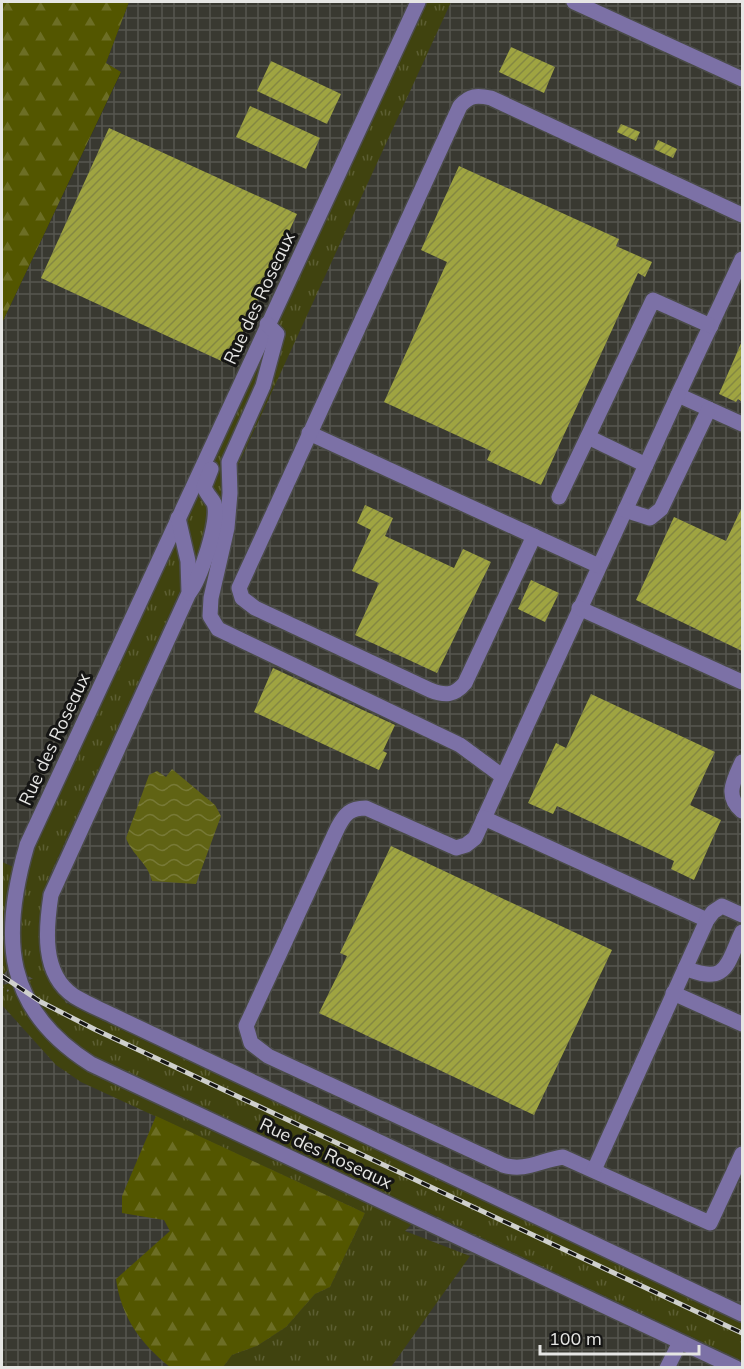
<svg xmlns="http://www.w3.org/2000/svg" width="744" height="1369" font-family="Mulish,sans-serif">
<defs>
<pattern id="industrial-grid" width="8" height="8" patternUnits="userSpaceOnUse" patternTransform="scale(1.5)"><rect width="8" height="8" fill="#393931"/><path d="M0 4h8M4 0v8" fill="none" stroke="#56564f"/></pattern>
<pattern id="grass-tufts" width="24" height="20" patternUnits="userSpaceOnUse" patternTransform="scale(1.5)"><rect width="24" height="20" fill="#40430f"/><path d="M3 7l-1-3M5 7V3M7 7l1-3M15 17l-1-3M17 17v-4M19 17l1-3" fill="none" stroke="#5c5e32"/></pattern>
<pattern id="forest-firs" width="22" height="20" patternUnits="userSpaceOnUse" patternTransform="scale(1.5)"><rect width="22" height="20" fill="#535600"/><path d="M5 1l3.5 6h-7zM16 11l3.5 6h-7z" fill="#6c6e25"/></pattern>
<pattern id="water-waves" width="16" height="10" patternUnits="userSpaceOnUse" patternTransform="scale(1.5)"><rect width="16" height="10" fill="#606314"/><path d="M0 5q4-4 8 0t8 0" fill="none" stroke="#777936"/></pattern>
<pattern id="building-hatch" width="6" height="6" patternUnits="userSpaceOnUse" patternTransform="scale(1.5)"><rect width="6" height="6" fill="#9fa441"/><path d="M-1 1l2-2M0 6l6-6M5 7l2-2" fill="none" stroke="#848842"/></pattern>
</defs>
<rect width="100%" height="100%" fill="#2c2d2a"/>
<polygon fill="url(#industrial-grid)" points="129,2 742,2 742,1367 2,1368 2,323 121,73 106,63"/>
<polygon fill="url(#grass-tufts)" points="418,2 451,2 48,879 40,932 47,974 66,1003 742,1323 742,1361 425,1211 405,1231 470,1256 391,1367 223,1367 232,1355 257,1346 286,1327 315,1294 330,1287 365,1213 81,1082 56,1065 2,1005 2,985 33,979 12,965 2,976 2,862 18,869"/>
<g fill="url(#forest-firs)">
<polygon points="2,2 129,2 106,63 121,72 2,323"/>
<path d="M156 1116 365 1213 330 1287 315 1294 286 1327 257 1346 232 1355 223 1367H170C141 1344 121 1317 116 1279L170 1231 164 1220 122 1213V1196Z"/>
</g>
<path fill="url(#water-waves)" d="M172 769 215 805 221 816 196 884 152 881C148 863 132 855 126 838L149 775 157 771 166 777Z"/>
<g fill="url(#building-hatch)">
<polygon points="511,47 555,67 544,93 499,72"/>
<polygon points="271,61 341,94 327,124 257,91"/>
<polygon points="250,106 320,138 306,169 236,137"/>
<polygon points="621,124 640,132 636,141 617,132"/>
<polygon points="109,128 297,214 228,364 41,278"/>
<polygon points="658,140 677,149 673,158 654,149"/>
<polygon points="459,166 619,239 616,246 652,262 645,277 638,273 541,485 487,460 491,451 384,402 447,262 421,250"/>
<polygon points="742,341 742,402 738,399 736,402 719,394"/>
<polygon points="365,505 393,518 385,536 454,568 463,549 491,562 437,673 355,635 379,583 352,571 371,530 357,523"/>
<polygon points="742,507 742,651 636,600 674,517 726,541"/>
<polygon points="531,580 559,593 545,622 518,609"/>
<polygon points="273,668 395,725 383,751 387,753 379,770 254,712"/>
<polygon points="591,694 715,752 690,805 721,820 694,880 671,869 674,861 557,806 553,814 528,803 556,743 566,748"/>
<polygon points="391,846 612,950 534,1115 319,1013 347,956 340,953"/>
</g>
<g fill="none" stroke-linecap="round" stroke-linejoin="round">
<defs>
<g id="minor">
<path d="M418 2 27 845C0 938 4 1009 91 1064L736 1368"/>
<polyline points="574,2 742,79"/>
<polyline points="742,259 678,395 742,424"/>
<polyline points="267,324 277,334 263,386 229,462 230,493 227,528 211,598 210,616 218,629 460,745 502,776"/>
<path d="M678 395 475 838 466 845 456 848 366 808C350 808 345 814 338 827L246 1026 251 1043 268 1056 503 1165C525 1172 541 1160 563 1157L710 1223 742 1154"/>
<polyline points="309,433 599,566"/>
<polyline points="588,437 646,465"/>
<polyline points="559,497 653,300 711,326"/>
<polyline points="625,510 650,518 661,509 709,409"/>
<path d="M178 518 188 561 189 593 51 895C46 928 41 974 74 996 87 1004 102 1010 116 1017L742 1314"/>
<path d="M534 536 465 683C454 696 445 696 430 690L255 608 242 598 239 588 460 106C470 95 477 95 491 98L742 215"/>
<path d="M189 593C200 580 220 520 214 503 211 498 206 493 204 487L211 469"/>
<polyline points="579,608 742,682"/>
<path d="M742 762C734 780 724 796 742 811"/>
<polyline points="484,818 707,920"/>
<path d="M685 968C727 985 726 966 742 932"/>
<polyline points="673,993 742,1024"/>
<polyline points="594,1170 707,920 713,912 722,906 742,915"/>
<polyline points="667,1368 680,1342"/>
</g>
</defs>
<use href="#minor" stroke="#4a4b48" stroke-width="18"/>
<polyline stroke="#70706e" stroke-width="2" stroke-dasharray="1.5 4.5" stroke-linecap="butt" points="2,987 12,993"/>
<use href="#minor" stroke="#7c71a6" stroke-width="15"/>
<defs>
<polyline id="rail" points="2,976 41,1002 96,1030 742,1333"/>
</defs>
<use href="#rail" stroke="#cfd0cd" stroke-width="5"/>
<use href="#rail" stroke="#151514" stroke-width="3" stroke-dasharray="9" stroke-linecap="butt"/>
</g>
<g text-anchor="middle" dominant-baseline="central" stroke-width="6" stroke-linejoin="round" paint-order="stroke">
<g font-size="18" fill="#e6e6e4" stroke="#151514">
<text transform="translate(259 298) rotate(-65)">Rue des Roseaux</text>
<text transform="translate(54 739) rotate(-65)">Rue des Roseaux</text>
<text transform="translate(326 1153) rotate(25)">Rue des Roseaux</text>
</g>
</g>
<rect width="744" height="1369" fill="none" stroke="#e6e6e4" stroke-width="6"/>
<path d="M540 1345v9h159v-9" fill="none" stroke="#e6e6e4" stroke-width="3"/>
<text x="549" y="1345" font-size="18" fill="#e6e6e4" stroke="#151514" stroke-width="4.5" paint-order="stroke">100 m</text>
</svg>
